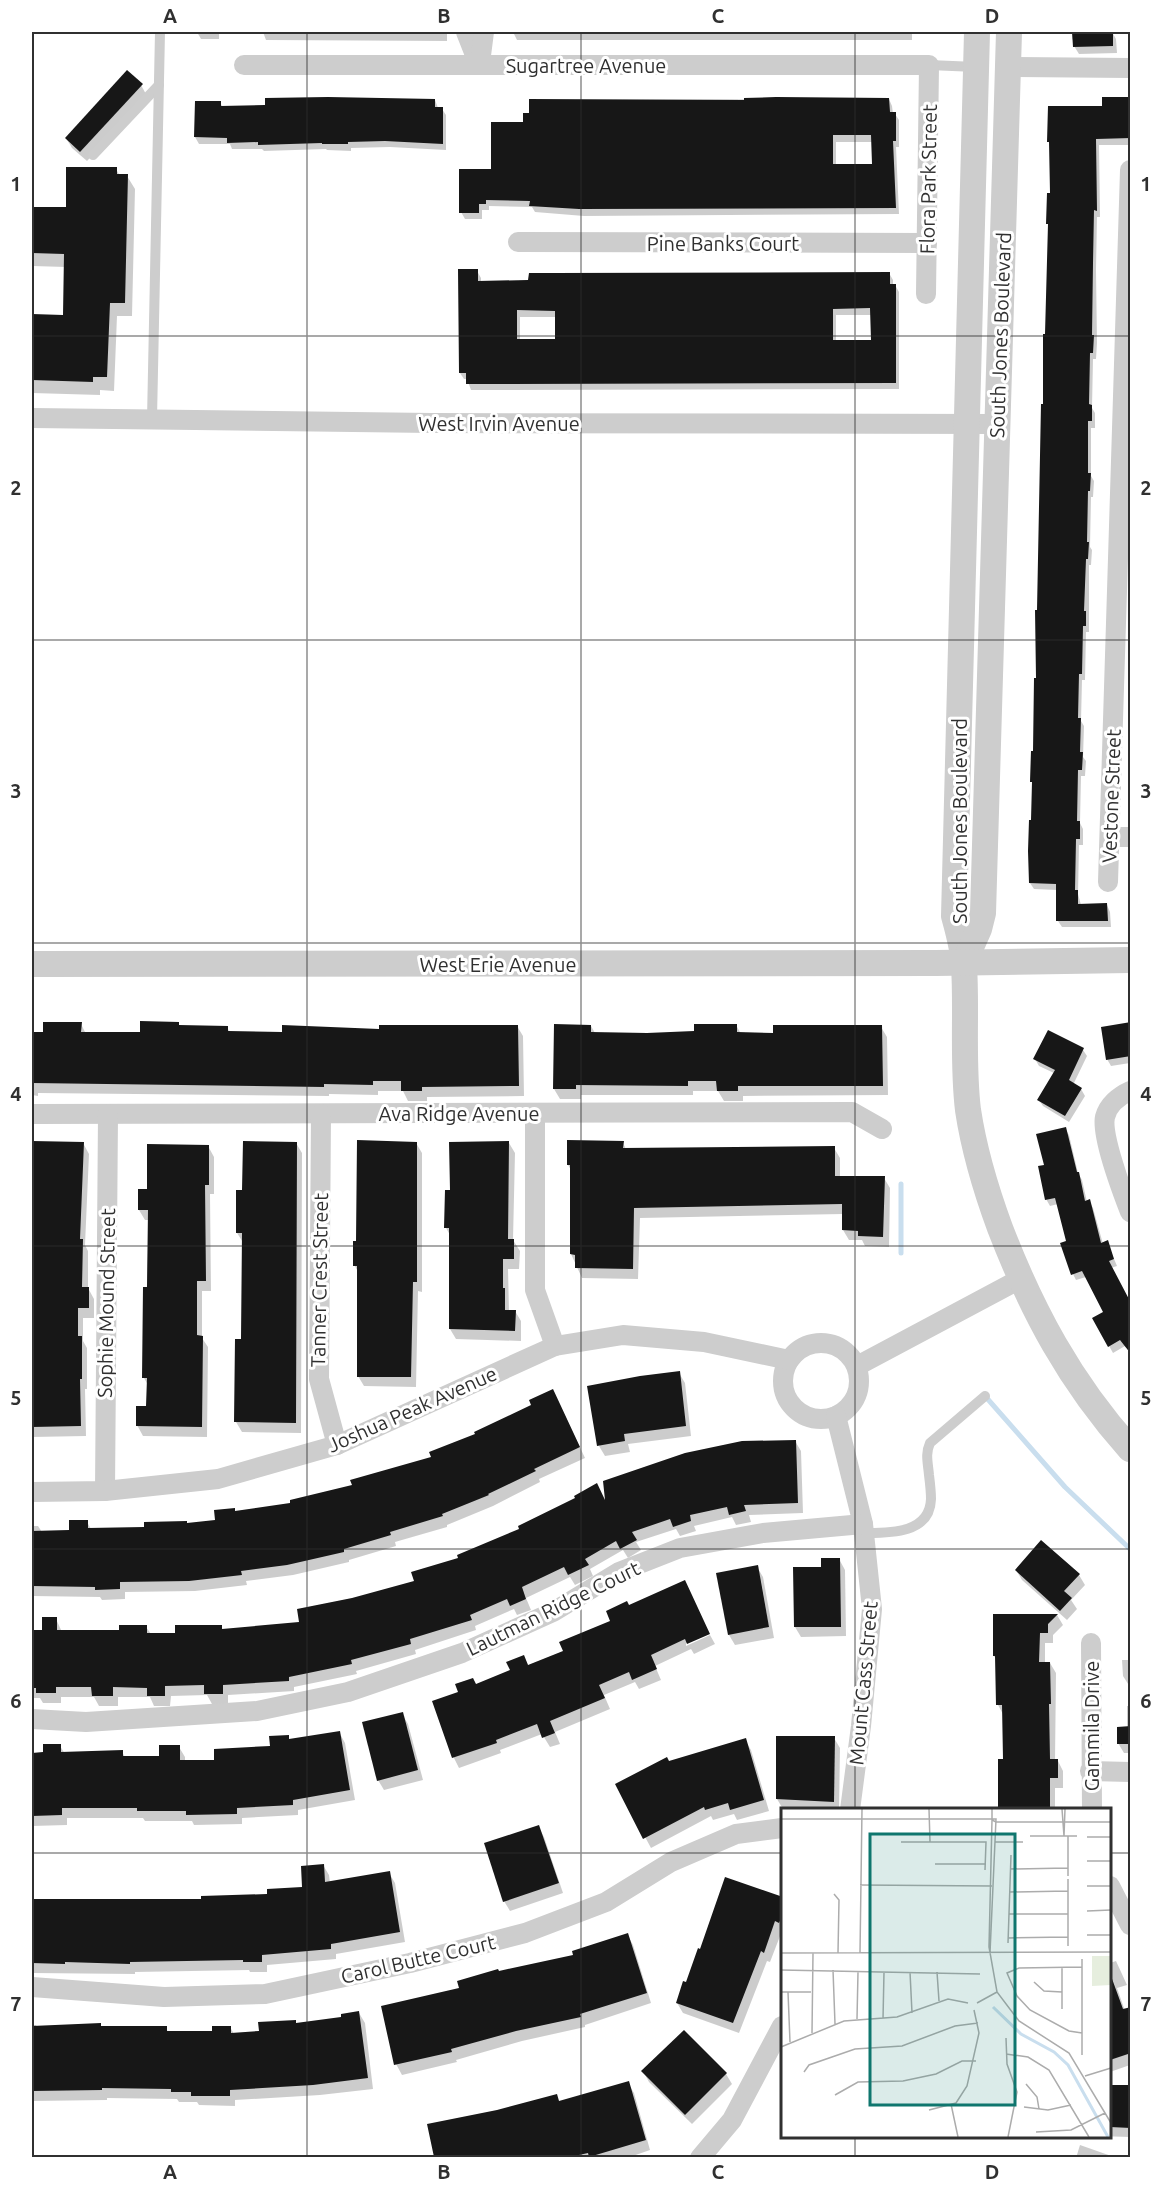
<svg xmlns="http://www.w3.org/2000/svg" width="1162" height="2189" font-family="Ubuntu,sans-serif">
<rect width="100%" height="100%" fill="#fff"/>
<g fill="#0003" fill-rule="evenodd">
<polygon points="197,32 219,32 219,39 201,39"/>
<polygon points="263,32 447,32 447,41 266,40"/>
<polygon points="513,32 912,32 912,40 517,40"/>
<polygon points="1074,32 1112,32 1116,39 1117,53 1079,54 1074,46"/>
<polygon points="141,85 147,96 87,161 72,148 66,138"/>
<path d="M889 99 892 106 893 114H895L899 120V147H896L899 214 584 216 535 212 532 207 489 206V210H482V219H465L461 212 531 115V100ZM836 142H873V166L836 165Z"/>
<polygon points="1130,99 1130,145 1099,145 1100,217 1097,217 1096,270 1097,343 1096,359 1093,359 1092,408 1095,413 1095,428 1091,428 1091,476 1094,481 1093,497 1091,497 1090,547 1092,550 1091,565 1089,565 1089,632 1086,632 1085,680 1082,680 1081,721 1084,726 1083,757 1086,761 1085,776 1081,776 1080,823 1083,829 1083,845 1079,845 1078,894 1081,905 1107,905 1110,912 1111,927 1062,927 1058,921 1057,890 1034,889 1030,883 1052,195 1051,146 1048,141 1104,107"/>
<polygon points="435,100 438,108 442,109 446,115 446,150 390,147 351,148 351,151 327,150 326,149 264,151 262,149 232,149 230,144 199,144 195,137 220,103 223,107"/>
<polygon points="116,169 120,176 127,176 135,189 132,316 117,316 114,391 100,390 100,395 32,393 32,316 65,316 66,267 32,266 32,208 67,209"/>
<path d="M477 271 481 278V282L889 273 893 280V285H895L899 292V389L471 390 467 379H464L460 373ZM836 315H872L873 342 836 341ZM520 317H556L557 341H520Z"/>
<polygon points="1130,1023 1130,1063 1111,1066 1107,1059"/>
<polygon points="81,1024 86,1034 142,1033 180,1027 227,1027 230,1033 283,1034 517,1026 523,1036 524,1096 427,1097 427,1101 408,1101 403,1091 378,1091 378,1095 329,1094 329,1096 38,1093 38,1096 32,1095 32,1033 44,1033"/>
<polygon points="736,1025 741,1034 774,1034 881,1027 887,1037 888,1095 743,1096 743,1101 724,1101 718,1091 693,1091 693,1095 581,1095 581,1099 560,1099 554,1089 591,1026 595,1033 647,1034 696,1033"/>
<polygon points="1048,1032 1083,1050 1087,1056 1073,1085 1081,1089 1085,1096 1069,1122 1043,1106 1039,1100 1054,1073 1039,1066 1035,1059"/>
<polygon points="1065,1129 1069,1135 1078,1173 1082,1180 1087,1202 1089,1201 1093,1208 1103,1244 1107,1242 1117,1266 1111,1268 1125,1346 1113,1353 1094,1319 1105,1312 1086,1277 1076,1280 1073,1274 1068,1242 1058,1204 1050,1206 1046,1199 1045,1166"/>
<polygon points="32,1143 83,1143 89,1154 85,1245 88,1251 88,1288 94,1299 94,1318 83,1318 83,1341 87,1348 87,1389 85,1389 86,1436 32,1437"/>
<polygon points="296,1143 302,1153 301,1433 242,1432 236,1422 243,1341 244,1244 237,1233 244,1191"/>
<polygon points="416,1143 422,1153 422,1292 418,1291 416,1387 364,1386 358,1376 358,1272 355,1266"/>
<polygon points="509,1143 515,1153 513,1240 520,1251 519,1269 508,1269 509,1311 515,1311 521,1321 521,1341 456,1339 450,1329 450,1235 446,1228 451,1191"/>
<polygon points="623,1143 626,1149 834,1148 840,1158 840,1177 884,1178 890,1188 889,1247 865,1246 862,1240 849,1240 843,1230 843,1214 640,1218 638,1279 582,1278 571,1254 571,1170 568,1165"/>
<polygon points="208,1146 214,1157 214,1194 210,1194 211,1291 202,1291 202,1338 208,1347 207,1437 143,1436 137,1425 148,1407 148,1385 144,1378 149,1220 145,1220 139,1210 148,1191"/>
<polygon points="679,1373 685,1383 691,1436 628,1444 630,1452 605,1456 599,1446"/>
<polygon points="558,1401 585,1458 539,1479 540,1482 493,1506 447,1525 447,1527 395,1542 396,1546 349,1560 349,1562 293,1575 246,1581 247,1585 195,1591 125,1592 125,1599 102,1600 100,1597 32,1596 32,1526 38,1526 42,1532 71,1532 87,1522 91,1529 146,1528 216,1521 234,1509 236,1513 292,1504 354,1486 433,1458"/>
<polygon points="795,1441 801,1451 803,1513 749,1515 751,1522 736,1525 732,1517 694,1526 696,1531 680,1536 676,1529 636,1542 641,1550 628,1558 623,1550 590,1569 593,1576 575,1585 570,1577 526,1598 531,1610 517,1615 514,1609 475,1626 476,1630 415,1650 416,1654 356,1671 357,1674 294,1687 294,1691 228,1695 228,1704 212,1704 207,1695 171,1696 170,1706 154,1706 150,1697 118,1697 118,1706 99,1706 94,1697 61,1697 61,1703 43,1703 40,1698 32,1698 32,1632 43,1632 56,1619 62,1632 121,1631 146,1627 151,1634 176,1635 221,1626 223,1630 301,1623 352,1599 416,1582 460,1559 607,1504"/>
<polygon points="839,1559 845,1570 846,1636 801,1637 795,1627 823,1568"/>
<polygon points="757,1567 763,1577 774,1638 735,1645 729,1635"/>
<polygon points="1016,1570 1079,1575 1085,1585 1071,1600 1077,1609 1067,1620 1022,1580"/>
<polygon points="629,1607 709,1632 686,1643 686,1646 710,1635 715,1644 694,1654 691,1649 655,1666 661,1680 639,1689 635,1682 604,1695 610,1709 555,1732 560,1744 550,1747 542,1734 500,1750 501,1753 459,1768 454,1758 434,1702 512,1671 524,1657 529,1667 565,1651 612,1621"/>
<polygon points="1057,1615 1063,1625 1053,1635 1053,1643 1045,1643 1045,1663 1050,1663 1056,1673 1055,1761 1058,1761 1063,1771 1063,1788 1055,1788 1055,1808 1060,1810 999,1810 999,1760 1005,1760 1004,1716 998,1705 997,1660 994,1656"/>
<polygon points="1122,1660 1130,1660 1130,1687 1123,1676"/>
<polygon points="1127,1706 1130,1706 1130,1753 1124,1753 1118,1743 1127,1728"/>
<polygon points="402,1714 408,1724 423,1780 384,1790 378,1780"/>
<polygon points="339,1732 345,1743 355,1800 298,1810 298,1815 242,1818 242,1824 194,1825 192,1821 145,1821 143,1818 67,1818 67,1825 32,1826 32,1754 45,1754 60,1746 65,1754 122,1752 125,1757 160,1757 179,1747 185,1757 185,1762 216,1761 272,1747 288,1736 290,1741"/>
<polygon points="834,1738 840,1748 839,1810 783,1809 777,1799"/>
<polygon points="745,1740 751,1750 769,1811 737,1820 734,1814 713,1820 711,1816 651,1848 617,1785 668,1763"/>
<polygon points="538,1826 544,1837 563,1893 510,1911 504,1901"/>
<polygon points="323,1865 329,1875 330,1883 389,1873 395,1883 405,1942 336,1954 336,1959 267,1965 267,1972 250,1972 249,1970 135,1972 135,1974 32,1973 32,1900 203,1901 269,1895 304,1888"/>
<polygon points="782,1898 782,1931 770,1962 767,1961 739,2033 683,2013 677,2003 687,1984"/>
<polygon points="627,1934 633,1945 651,2003 585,2025 585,2027 522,2041 456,2060 457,2062 402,2075 396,2064 460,1989 499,1973 575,1956"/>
<polygon points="1116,1961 1127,1985 1117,1988 1125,2011 1130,2008 1130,2065 1110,2072 1110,1963"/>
<polygon points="359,2013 365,2023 373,2089 320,2095 235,2100 235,2106 199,2105 197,2102 179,2102 177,2099 107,2098 107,2100 32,2101 32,2025 36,2025 37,2027 166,2028 168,2032 214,2033 230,2027 234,2034 260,2033 296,2024 343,2018"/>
<polygon points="643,2071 726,2074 732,2084 692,2124 649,2082"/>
<polygon points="628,2083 634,2093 650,2150 627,2158 436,2158 429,2126 498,2111 556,2096 560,2103"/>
<polygon points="1110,2086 1130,2087 1130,2137 1096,2136 1110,2136"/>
<polygon points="1080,2145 1117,2158 1076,2158"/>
</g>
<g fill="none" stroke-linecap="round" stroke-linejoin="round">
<g stroke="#c9deee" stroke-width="5">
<polyline points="901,1184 901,1253"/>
<polyline points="985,1396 1065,1487 1130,1549"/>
</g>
</g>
<g fill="#171717" fill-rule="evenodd">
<polygon points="1072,32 1113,32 1113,46 1073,47"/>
<polygon points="127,70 143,84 80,152 65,138"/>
<polygon points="328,97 435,99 435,107 443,107 443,144 385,141 348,142 348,144 322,144 322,143 258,145 258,142 227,143 227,138 194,137 195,101 221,101 221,106 265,105 265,98"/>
<path d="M776 97 889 98 890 112H896V141H893L896 208 579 209 529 206 530 201 486 200V204H479V213H459V169H491V122H523V113H529V99L744 100V98ZM833 135H871L872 164H833Z"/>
<polygon points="1102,97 1131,97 1131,138 1096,139 1097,211 1094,210 1093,263 1092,335 1094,335 1093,353 1090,353 1089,404 1092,405 1092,421 1088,421 1088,473 1091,473 1090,491 1088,491 1087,542 1089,542 1088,559 1086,559 1084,611 1086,611 1086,626 1083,626 1082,674 1079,674 1078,718 1081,718 1080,752 1083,752 1082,770 1078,770 1077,821 1080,821 1080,839 1076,839 1075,890 1078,890 1078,904 1107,903 1108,921 1056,921 1056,884 1029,883 1028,851 1029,820 1031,820 1032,782 1030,782 1031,751 1033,751 1034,678 1036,678 1035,610 1037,610 1041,404 1043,404 1043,334 1045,334 1048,224 1046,224 1047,193 1050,193 1049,142 1047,142 1048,106 1102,106"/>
<polygon points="66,167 117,167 117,174 128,174 125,303 110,303 107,377 93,377 93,382 32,380 32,314 63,315 64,254 32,253 32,207 66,207"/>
<path d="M458 269H478V281L528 280 529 273H554L890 272V284H896V383L466 384V373H459ZM870 308 871 340H833V309ZM517 310 555 311V339H517Z"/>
<polygon points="140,1021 179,1022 179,1025 228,1026 228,1031 282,1032 282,1025 379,1029 379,1025 518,1025 519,1086 422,1087 422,1091 401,1091 401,1081 373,1081 373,1085 324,1084 324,1087 32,1083 32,1032 43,1032 43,1022 82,1022 81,1032 140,1032"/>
<polygon points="1131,1022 1131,1056 1106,1060 1101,1027"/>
<polygon points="554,1024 591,1025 591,1032 647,1033 694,1031 694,1024 737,1024 737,1032 773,1033 773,1025 882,1025 883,1086 738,1086 738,1091 717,1091 716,1081 688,1081 688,1086 576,1085 576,1089 553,1089"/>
<polygon points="1048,1030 1084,1048 1069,1080 1082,1088 1065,1116 1037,1100 1055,1070 1033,1059"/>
<polygon points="1066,1127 1077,1172 1079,1172 1085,1201 1090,1199 1101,1243 1108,1240 1114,1259 1109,1261 1131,1303 1131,1354 1120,1340 1108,1347 1092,1318 1103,1312 1082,1271 1071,1275 1060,1243 1066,1241 1055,1198 1045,1200 1038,1166 1044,1165 1036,1134"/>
<polygon points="357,1140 417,1142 417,1282 413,1282 411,1377 357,1377 357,1266 353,1266 353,1241 356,1241"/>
<polygon points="567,1140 624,1141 623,1148 835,1146 835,1176 885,1176 883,1237 858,1236 858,1231 842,1230 842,1204 634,1208 633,1269 575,1268 575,1255 570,1254 570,1165 567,1165"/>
<polygon points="32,1141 84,1142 80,1239 83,1239 82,1287 89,1287 89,1308 78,1308 78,1336 82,1336 82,1379 80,1379 81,1426 32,1427"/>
<polygon points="243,1141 297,1142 296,1423 234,1422 235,1339 241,1339 242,1233 236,1233 236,1190 242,1190"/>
<polygon points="509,1141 508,1239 514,1239 514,1259 503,1259 503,1288 505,1288 505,1310 516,1310 515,1331 449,1329 449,1228 444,1228 445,1190 450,1190 449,1142"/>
<polygon points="147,1144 209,1145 209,1185 205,1185 206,1281 197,1281 197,1335 203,1336 202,1427 136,1426 136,1406 146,1406 147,1378 142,1378 143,1287 147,1287 148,1210 138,1210 138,1189 147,1189"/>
<polygon points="680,1371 686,1426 624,1434 625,1441 597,1446 587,1386 640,1376"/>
<polygon points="553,1389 580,1447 534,1469 536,1471 488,1494 489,1495 442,1514 443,1516 390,1532 391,1535 344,1549 344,1552 287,1565 241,1571 242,1575 189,1581 120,1582 120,1589 95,1590 95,1587 32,1586 32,1531 69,1530 69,1520 88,1520 88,1528 144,1527 144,1522 187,1521 187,1523 215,1520 214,1510 235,1508 235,1511 290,1503 290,1500 352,1485 350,1480 431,1457 429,1452 475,1434 474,1432 531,1405 529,1400"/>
<polygon points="796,1440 798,1503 744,1505 746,1511 729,1515 727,1507 690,1515 691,1521 673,1527 670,1519 632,1532 637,1540 620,1549 616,1541 585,1559 589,1565 568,1575 564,1567 522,1587 526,1599 510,1606 507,1599 470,1615 472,1620 410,1639 411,1644 351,1660 352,1664 289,1677 289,1681 223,1685 223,1694 204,1694 204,1685 165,1686 165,1696 147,1696 147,1688 113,1687 113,1696 92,1696 91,1687 56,1687 56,1693 36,1693 36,1688 32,1688 32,1630 42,1630 42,1617 57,1617 57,1630 119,1630 119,1625 147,1625 147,1633 175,1633 175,1625 222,1625 222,1629 299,1622 297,1609 352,1598 414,1581 411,1572 458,1558 457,1555 519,1529 518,1526 575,1498 574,1496 597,1483 605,1500 603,1481 685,1453 742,1441"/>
<polygon points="1041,1540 1080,1574 1064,1591 1072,1598 1060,1611 1015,1570"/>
<polygon points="821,1558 840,1558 841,1627 794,1627 793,1567 821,1567"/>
<polygon points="758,1565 769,1627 728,1635 716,1573"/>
<polygon points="685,1580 710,1634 687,1644 685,1639 651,1655 657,1669 632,1680 629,1672 599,1685 605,1698 550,1721 555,1733 542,1738 537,1724 496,1740 497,1743 452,1758 432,1701 458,1692 455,1684 473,1678 476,1684 510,1670 506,1662 524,1655 528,1665 563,1651 559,1642 610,1621 606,1611 627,1601 629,1605"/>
<polygon points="993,1614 1058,1614 1048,1624 1048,1633 1040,1633 1039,1662 1050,1662 1051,1704 1049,1704 1050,1759 1058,1759 1058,1778 1050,1778 1050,1809 998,1809 998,1759 1003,1759 1002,1705 996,1705 995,1656 993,1656"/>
<polygon points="403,1712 418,1770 377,1781 362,1722"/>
<polygon points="1131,1726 1131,1744 1117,1744 1117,1727"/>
<polygon points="340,1731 350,1790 293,1800 293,1805 237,1808 237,1814 186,1815 186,1811 137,1811 137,1808 62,1808 62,1815 32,1816 32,1753 43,1752 43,1744 61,1744 61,1752 123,1750 123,1756 159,1756 159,1745 180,1745 180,1760 214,1760 214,1749 270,1746 269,1736 289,1735 289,1739"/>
<polygon points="776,1736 835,1736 834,1802 776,1799"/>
<polygon points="746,1738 764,1800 730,1810 728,1803 705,1810 704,1807 643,1839 615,1784 667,1757 669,1761"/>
<polygon points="539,1825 559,1883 503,1902 484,1843"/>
<polygon points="324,1864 325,1882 390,1871 400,1932 331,1944 331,1949 262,1955 262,1962 243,1962 243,1960 130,1962 130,1964 65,1962 65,1964 32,1963 32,1899 201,1899 201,1896 267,1894 267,1889 302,1887 301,1866"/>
<polygon points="725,1877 783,1897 783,1914 779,1923 775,1921 764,1953 761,1951 733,2023 676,2003 683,1981 686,1982 698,1948 700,1949"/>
<polygon points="628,1933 647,1993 580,2014 581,2017 516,2031 451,2049 452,2052 394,2065 381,2006 459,1988 457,1981 498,1969 499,1971 573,1955 572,1951"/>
<polygon points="1111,1976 1123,2009 1131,2007 1131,2053 1110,2060 1110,1977"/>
<polygon points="359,2011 368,2078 313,2085 230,2090 230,2096 191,2096 191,2092 171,2092 171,2089 102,2088 102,2090 32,2091 32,2026 101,2023 101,2026 167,2026 167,2031 212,2031 212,2026 231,2026 231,2033 259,2031 258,2022 296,2020 296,2023 341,2017 341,2014"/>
<polygon points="684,2030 727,2073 685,2115 641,2071"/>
<polygon points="629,2081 646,2140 589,2157 588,2153 570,2157 434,2157 427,2124 497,2110 557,2094 559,2101"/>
<polygon points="1110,2085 1131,2085 1131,2128 1110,2127"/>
</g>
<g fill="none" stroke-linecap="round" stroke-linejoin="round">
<g stroke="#cdcdcd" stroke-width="10">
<polyline points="929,65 976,67"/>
<polyline points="93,155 159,85"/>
<polyline points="152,419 160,32"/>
<path d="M865 1533C889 1533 930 1534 931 1499 931 1491 930 1483 929 1475 928 1463 925 1454 930 1443L985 1396"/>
</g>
<g stroke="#cdcdcd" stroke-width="20">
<polyline points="466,32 479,65"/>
<polyline points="480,63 484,32"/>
<polyline points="244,65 929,65 926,294"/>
<polyline points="1008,67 1130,68"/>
<polyline points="518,242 927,243"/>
<polyline points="32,418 432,423 998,424"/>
<polyline points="1110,837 1130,837"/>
<polyline points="1108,882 1130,170"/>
<path d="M1130 1091C1119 1096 1108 1105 1105 1117 1101 1135 1123 1194 1130 1212"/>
<polyline points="535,1113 535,1290 555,1346"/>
<polyline points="32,1114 852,1112 882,1129"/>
<polyline points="321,1114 319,1379 337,1445"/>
<circle cx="821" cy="1381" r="38"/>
<polyline points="857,1366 1020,1279"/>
<polyline points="836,1416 863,1524 872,1609 861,1726 850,1810"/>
<polyline points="105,1491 108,1114"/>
<polyline points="32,1492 105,1491 218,1479 337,1445 555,1346 623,1335 704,1342 789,1360"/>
<polyline points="1091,1643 1092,1810"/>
<polyline points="32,1719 86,1722 257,1711 348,1692 462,1653 553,1612 619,1572 680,1548 763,1533 863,1524"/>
<polyline points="1090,1771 1130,1772"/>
<polyline points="1110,1886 1130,1925"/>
<polyline points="32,1987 164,1997 265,1994 410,1963 525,1933 606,1902 671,1862 736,1834 782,1828"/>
<polyline points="700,2158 732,2120 782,2026"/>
</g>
<g stroke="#cdcdcd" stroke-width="26">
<path d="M977 32 954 916C958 931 963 948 964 965 967 1013 962 1061 968 1110 974 1150 986 1190 1000 1228 1032 1311 1070 1382 1130 1449"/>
<polyline points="964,963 979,929 983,913 1009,32"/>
<polyline points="32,964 936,963 1130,960"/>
</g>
</g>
<path fill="none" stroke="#303030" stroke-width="1.5" stroke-opacity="0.55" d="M307 32V2158M581 32V2158M855 32V1810M32 336H1130M32 640H1130M32 943H1130M32 1246H1130M32 1549H1130M32 1853H782M1110 1853H1130M855 2136V2158"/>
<g text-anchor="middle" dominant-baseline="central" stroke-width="6" stroke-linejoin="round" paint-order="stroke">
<g font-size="20" fill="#303030" stroke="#fff">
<text x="586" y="65">Sugartree Avenue</text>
<text transform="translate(928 179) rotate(-89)">Flora Park Street</text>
<text x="723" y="243">Pine Banks Court</text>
<text transform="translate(1000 335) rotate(-88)">South Jones Boulevard</text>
<text x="499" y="423">West Irvin Avenue</text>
<text transform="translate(1111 796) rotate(-88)">Vestone Street</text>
<text transform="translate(959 821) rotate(-90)">South Jones Boulevard</text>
<text x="498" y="964">West Erie Avenue</text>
<text x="459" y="1113">Ava Ridge Avenue</text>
<text transform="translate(319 1280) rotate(-89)">Tanner Crest Street</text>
<text transform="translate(106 1303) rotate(-89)">Sophie Mound Street</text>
<text transform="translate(412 1409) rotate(-24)">Joshua Peak Avenue</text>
<text transform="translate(553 1608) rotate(-26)">Lautman Ridge Court</text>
<text transform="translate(863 1683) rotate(-85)">Mount Cass Street</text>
<text transform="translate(1091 1726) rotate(-90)">Gammila Drive</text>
<text transform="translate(418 1959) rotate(-13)">Carol Butte Court</text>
</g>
</g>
<g transform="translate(781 1808)">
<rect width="330" height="330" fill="#fff"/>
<path d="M311 148H330V177L311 178Z" fill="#e6eede"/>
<path fill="none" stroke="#c9deee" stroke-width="3" d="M212 199 240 226 273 244 287 257 327 329"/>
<path fill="none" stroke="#acacac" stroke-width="1.5" d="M148 1 149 34M211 1V12L215 14H330M281 1 283 28M0 11H215L209 145M211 12 208 139 216 184 238 213 288 245 330 315M249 28H296M283 28 284 1M306 29H330M120 34H205L204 62M214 34H242M306 53H330M154 56H205M229 61 287 60M287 68V28M287 71V138M79 77 211 78M306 78H330M229 84 287 83M53 86 58 92 57 145M306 103 330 102M228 106H287M306 127H330M227 130 287 129M227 135 230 47M0 145 330 144M79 145 81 1M301 159 238 160 226 165 236 188 249 202 288 223 301 225M0 162 199 166M52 162 54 216M129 164 131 205M156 164 158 193M253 174 263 183 281 184M0 184H30M7 184 9 234M196 195 216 184M281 201V159M76 211 77 164M102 211 103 164M31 225 32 145M225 230 226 256 236 284 227 329M0 239 63 213 116 209 167 191 187 195M225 246 247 249 268 262 308 329M301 247V151M23 264 28 257 74 241 121 238 174 218 197 215M304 268 330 260M245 276 256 289 258 301M54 287 77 274 122 273 155 266 181 253H195M170 296 177 329M243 299 267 302 290 297M148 302 175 295 186 278 198 225 193 202M255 324 290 322 324 305"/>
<path fill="#0f766e" fill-opacity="0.15" stroke="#0f766e" stroke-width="3" d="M89 26H234V297H89Z"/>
<rect width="330" height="330" fill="none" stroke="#303030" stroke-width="3"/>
</g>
<rect width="1162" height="2189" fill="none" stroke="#ffffff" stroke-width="66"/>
<rect x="33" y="33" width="1096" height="2123" fill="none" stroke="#303030" stroke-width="2"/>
<g font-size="20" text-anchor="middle" font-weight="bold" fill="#303030">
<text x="170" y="23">A</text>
<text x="444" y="23">B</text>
<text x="718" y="23">C</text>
<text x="992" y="23">D</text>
<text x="16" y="191">1</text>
<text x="1146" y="191">1</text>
<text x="16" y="495">2</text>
<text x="1146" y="495">2</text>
<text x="16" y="798">3</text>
<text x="1146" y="798">3</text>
<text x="16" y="1101">4</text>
<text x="1146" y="1101">4</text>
<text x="16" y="1405">5</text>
<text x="1146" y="1405">5</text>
<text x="16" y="1708">6</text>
<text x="1146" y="1708">6</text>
<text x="16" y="2011">7</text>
<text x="1146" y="2011">7</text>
<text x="170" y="2179">A</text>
<text x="444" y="2179">B</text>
<text x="718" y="2179">C</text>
<text x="992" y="2179">D</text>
</g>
</svg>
